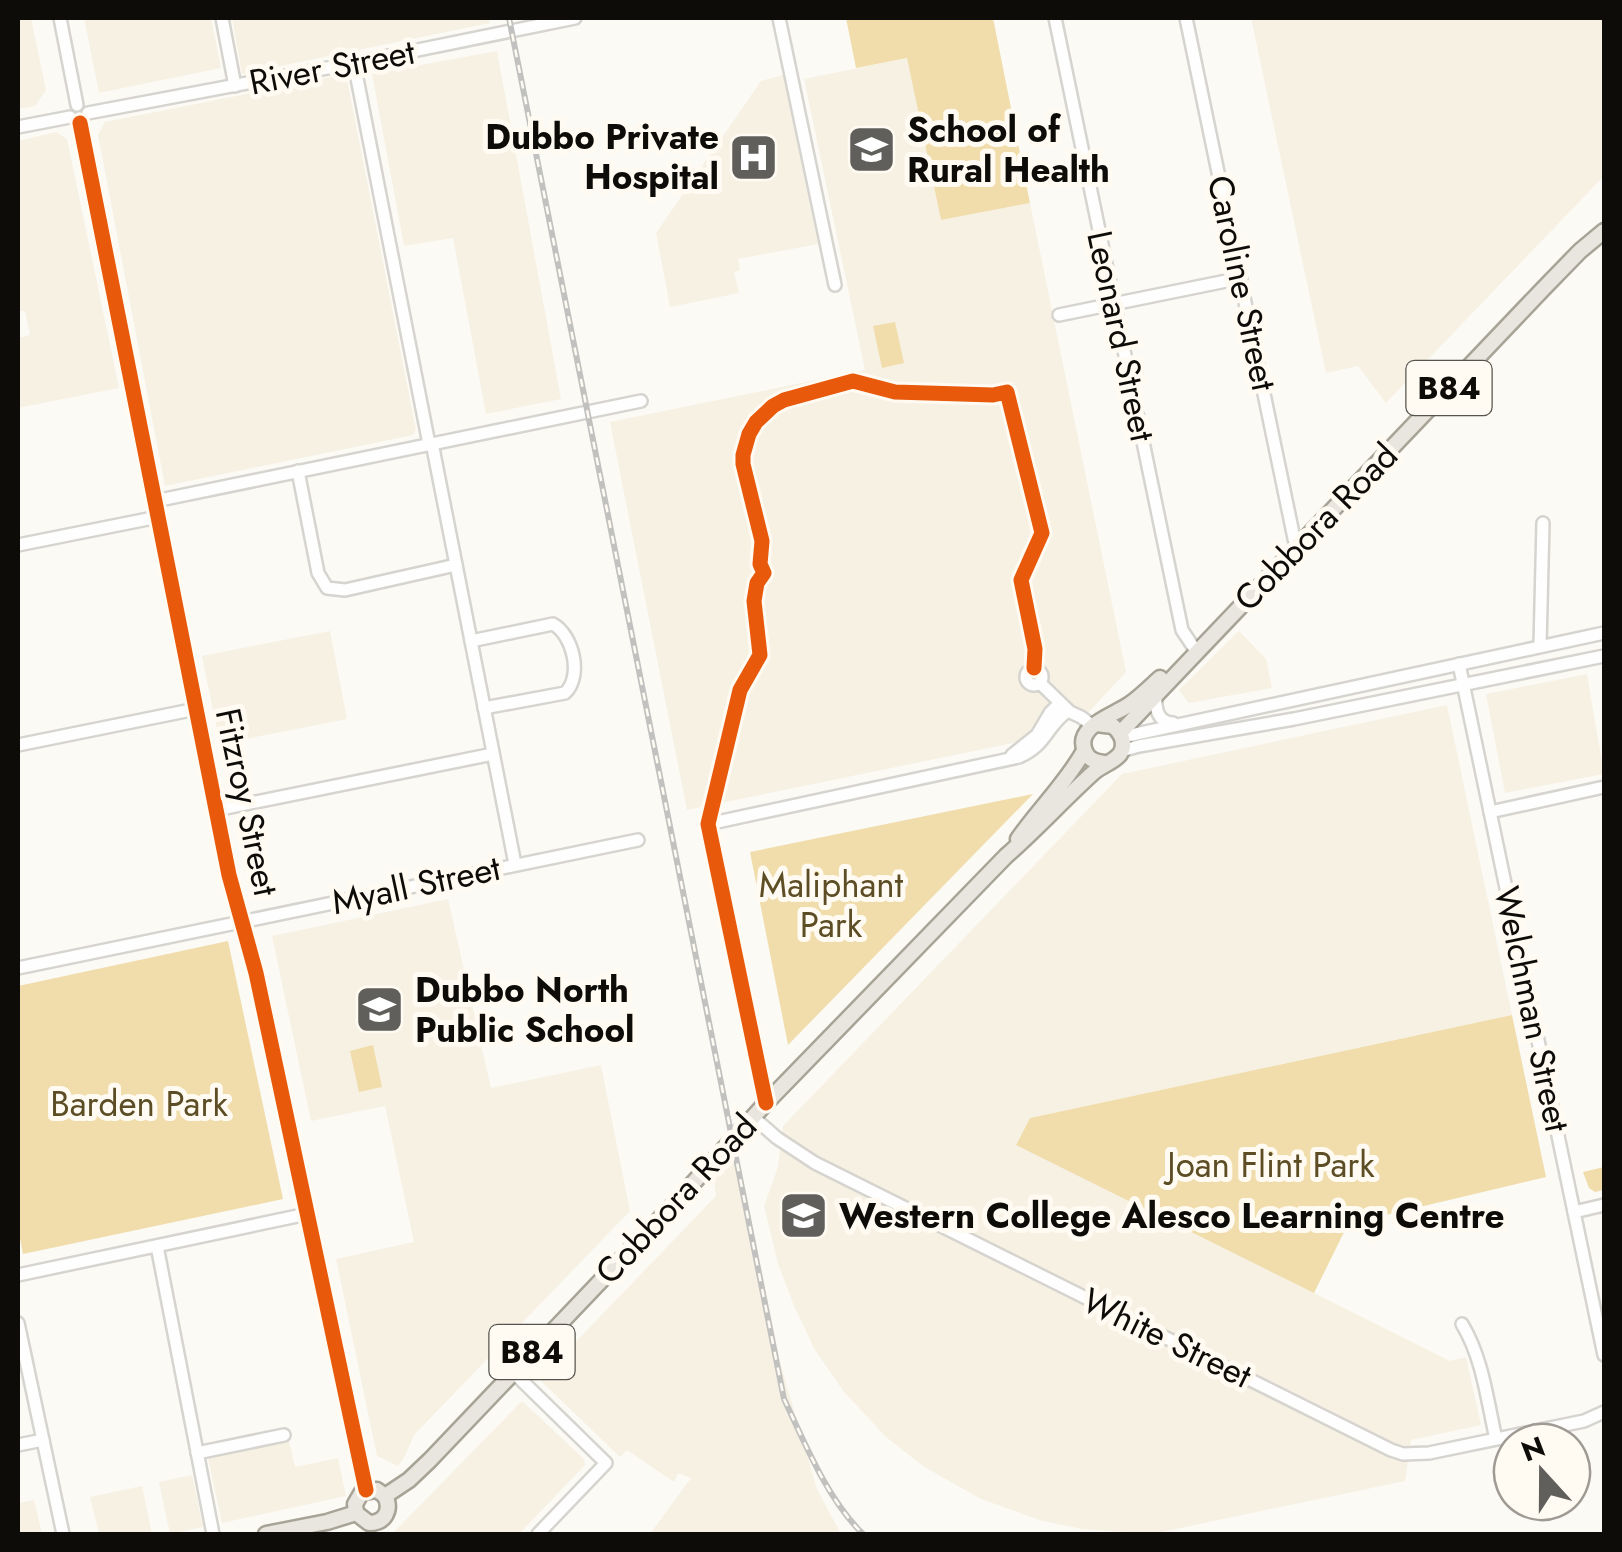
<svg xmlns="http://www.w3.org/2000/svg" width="1622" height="1552" font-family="Jost,sans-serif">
<rect width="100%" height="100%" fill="#fcfaf5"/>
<g fill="#f7f1e4">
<polygon points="18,18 31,18 46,90 35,106 18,109"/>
<polygon points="84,18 211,18 221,68 99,93"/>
<polygon points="232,18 489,18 490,23 242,74"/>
<polygon points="1251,18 1604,18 1604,176 1386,403 1358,366 1326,373"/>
<polygon points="497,51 561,399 486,414 453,238 404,246 372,74"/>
<polygon points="907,58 941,220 1030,203 1126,672 1086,715 1055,693 1023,741 687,810 610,422 865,370 804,79"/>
<polygon points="346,74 416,430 413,435 165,486 98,135 105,122"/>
<polygon points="783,75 818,244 738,259 740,270 734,272 739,293 670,307 656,233 761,81"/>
<polygon points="56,132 67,139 119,388 18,408 18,338 30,335 25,311 18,311 18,141"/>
<polygon points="330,631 347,719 220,744 202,656"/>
<polygon points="1239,631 1266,659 1272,688 1189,703 1179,690"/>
<polygon points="1587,674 1604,774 1505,793 1486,694"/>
<polygon points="1447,705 1512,1015 1030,1118 1016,1144 1450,1361 1466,1357 1481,1425 1411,1440 1405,1481 1152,1534 1082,1529 1043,1521 981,1499 923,1466 886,1437 844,1392 815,1350 794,1306 778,1264 764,1206 778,1167 783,1126 1122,774"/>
<polygon points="448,899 491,1088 601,1065 630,1211 414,1435 405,1456 398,1466 377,1456 336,1259 414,1242 385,1106 311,1121 272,936"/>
<polygon points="739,1158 781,1366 817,1489 841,1534 650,1534 691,1478 678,1473 674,1482 627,1450 620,1457 541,1381 541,1378 716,1196 713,1173 723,1164"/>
<polygon points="522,1401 584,1459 585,1465 519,1534 395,1534 394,1532"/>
<polygon points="289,1441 295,1467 338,1458 346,1496 222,1523 208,1458"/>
<polygon points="192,1475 203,1527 170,1534 159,1482"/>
<polygon points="142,1486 152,1534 99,1534 90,1497"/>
<polygon points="34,1500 42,1534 18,1534 18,1503"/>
</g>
<g fill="#f0ddab">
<polygon points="846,18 993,18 1030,203 941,220 907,58 856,68"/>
<polygon points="895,322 904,363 882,368 873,326"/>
<polygon points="1033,794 788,1045 750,852"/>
<polygon points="228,941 283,1199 23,1254 18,1228 18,986"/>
<polygon points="1512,1015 1546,1177 1348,1224 1314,1293 1016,1145 1030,1118"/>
<polygon points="373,1045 382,1087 359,1092 350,1051"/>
<polygon points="1604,1167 1604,1190 1595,1192 1589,1188 1583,1172"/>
</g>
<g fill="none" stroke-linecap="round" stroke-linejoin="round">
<defs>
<g id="minor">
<polyline points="60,18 77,105"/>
<polyline points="222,18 235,86"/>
<polyline points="779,18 835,285"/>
<polyline points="1055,18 1182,630 1196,651"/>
<polyline points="1186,18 1296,548"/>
<polyline points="354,63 429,444"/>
<polyline points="88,113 354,63 575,18"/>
<polyline points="80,123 229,875 256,973 366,1490"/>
<polyline points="18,127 70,117"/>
<polyline points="1059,315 1241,278"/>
<polyline points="432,443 515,864"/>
<polyline points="298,471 318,573 327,588 345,590 456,565"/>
<polyline points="155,501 641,401"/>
<polyline points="18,545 158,517"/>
<path d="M471 641 553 624C573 635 583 676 565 693L484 708"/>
<polyline points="1540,646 1543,523"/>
<polyline points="1459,664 1604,1355"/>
<circle cx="1034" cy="677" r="8"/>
<polyline points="1040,683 1070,712 1081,717 1093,726"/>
<path d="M1156 694C1155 708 1157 722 1173 723"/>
<polyline points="1122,737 1604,633"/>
<polyline points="18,745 196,709"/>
<polyline points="1121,751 1139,746 1294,719 1604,656"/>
<polyline points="1012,755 1037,735 1050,713 1060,703"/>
<polyline points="216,810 493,754"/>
<polyline points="1490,812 1604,787"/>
<path d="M708 824 1019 757C1047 745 1046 726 1068 711"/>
<polyline points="18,968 638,840"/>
<polyline points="766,1103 708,824 740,690 760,655 754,601 757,583 764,573 760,564 762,541 743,464 743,455 749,434 756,422 773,406 784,400 853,381 895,392 993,395 1007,392 1042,533 1021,580 1035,649 1034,668"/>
<polyline points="753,1117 777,1138 815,1163 1391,1450 1403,1454 1429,1453 1584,1421 1604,1412"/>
<polyline points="1574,1212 1604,1205"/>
<polyline points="157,1246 213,1534"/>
<polyline points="18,1275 307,1214"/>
<polyline points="18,1323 63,1534"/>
<path d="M1462 1324C1483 1359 1487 1400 1496 1439"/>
<polyline points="513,1372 606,1463 538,1534"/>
<polyline points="18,1445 43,1440"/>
<polyline points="197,1453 284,1435"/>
</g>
<g id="major">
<polyline points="1120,733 1544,288 1580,251 1604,231"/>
<path d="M1104 763C1096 762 1088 760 1085 751 1074 726 1115 715 1130 704 1140 697 1150 687 1160 678"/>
<path d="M1018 839C1039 809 1066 783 1084 751"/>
<path d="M385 1496 409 1480 430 1460 675 1203 766 1103 1006 856C1037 829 1064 799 1094 772 1102 765 1114 762 1120 754 1127 743 1121 733 1113 726L1096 724"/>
<path d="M356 1513 369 1523C385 1523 392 1510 385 1496"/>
<polyline points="356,1513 355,1504 362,1492 377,1490 385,1496"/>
<polyline points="266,1534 327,1522 356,1513"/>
</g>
</defs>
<use href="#minor" stroke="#d6d4cf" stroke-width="16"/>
<use href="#major" stroke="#a7a396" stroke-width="19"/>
<use href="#minor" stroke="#fffefe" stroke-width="11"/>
<use href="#major" stroke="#e8e6df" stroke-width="14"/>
<defs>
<path id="rail" d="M509 18 784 1399C805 1443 827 1499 863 1534"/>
</defs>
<use href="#rail" stroke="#c1c1bf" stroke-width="6"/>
<use href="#rail" stroke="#fffbf2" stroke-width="2.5" stroke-dasharray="8" stroke-linecap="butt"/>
<defs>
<g id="cycleway">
<polyline points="80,123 229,875 256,973 366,1490"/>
<polyline points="766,1103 708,824 740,690 760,655 754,601 757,583 764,573 760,564 762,541 743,464 743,455 749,434 756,422 773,406 784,400 853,381 895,392 993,395 1007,392 1042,533 1021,580 1035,649 1034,668"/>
</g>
</defs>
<use href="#cycleway" stroke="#fffbf2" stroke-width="21"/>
<use href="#cycleway" stroke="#e8590c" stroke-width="15"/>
</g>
<defs>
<symbol id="university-square" viewBox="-11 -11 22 22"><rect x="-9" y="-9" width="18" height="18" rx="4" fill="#615f5b" stroke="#fffbf2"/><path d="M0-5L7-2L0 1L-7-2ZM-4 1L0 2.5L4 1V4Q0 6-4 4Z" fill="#fff"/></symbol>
<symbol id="hospital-square" viewBox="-11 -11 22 22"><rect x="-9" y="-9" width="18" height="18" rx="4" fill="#615f5b" stroke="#fffbf2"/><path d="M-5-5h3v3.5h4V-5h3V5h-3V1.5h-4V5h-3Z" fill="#fff"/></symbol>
<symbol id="school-square" viewBox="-11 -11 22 22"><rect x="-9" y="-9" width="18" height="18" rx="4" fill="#615f5b" stroke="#fffbf2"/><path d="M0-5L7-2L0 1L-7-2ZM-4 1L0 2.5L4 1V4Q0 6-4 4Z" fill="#fff"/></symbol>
</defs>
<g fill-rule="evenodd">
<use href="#university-square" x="844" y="122" width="55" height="55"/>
<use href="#hospital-square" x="726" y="130" width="55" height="55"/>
<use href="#school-square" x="352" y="982" width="55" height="55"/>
<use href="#university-square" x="776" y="1188" width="55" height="55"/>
</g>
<g text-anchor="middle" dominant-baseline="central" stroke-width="10" stroke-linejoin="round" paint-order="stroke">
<g fill="#fffbf2" stroke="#56544e" stroke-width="2.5">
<rect x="1406.5" y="361" width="85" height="54" rx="8"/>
<rect x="489.5" y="1325" width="85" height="54" rx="8"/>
</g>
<g font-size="32" font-weight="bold" fill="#0e0c08">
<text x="1449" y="388">B84</text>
<text x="532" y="1352">B84</text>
</g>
<g font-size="35" fill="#0e0c08" stroke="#fffbf2">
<text transform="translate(332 67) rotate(-11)">River Street</text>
<text transform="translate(1242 283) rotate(78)">Caroline Street</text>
<text transform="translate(1121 336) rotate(78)">Leonard Street</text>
<text transform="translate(1316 527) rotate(-46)">Cobbora Road</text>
<text transform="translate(247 802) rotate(78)">Fitzroy Street</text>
<text transform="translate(416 885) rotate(-12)">Myall Street</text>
<text transform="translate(1532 1009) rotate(78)">Welchman Street</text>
<text transform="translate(676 1199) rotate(-47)">Cobbora Road</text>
<text transform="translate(1167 1338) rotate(26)">White Street</text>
</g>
<g font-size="35" font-weight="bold" fill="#0e0c08" stroke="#fffbf2" text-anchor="start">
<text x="907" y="130">School of<tspan x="907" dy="40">Rural Health</tspan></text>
<text x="719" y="137" text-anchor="end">Dubbo Private<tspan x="719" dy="40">Hospital</tspan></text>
<text x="415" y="990">Dubbo North<tspan x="415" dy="40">Public School</tspan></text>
<text x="839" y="1216">Western College Alesco Learning Centre</text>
</g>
<g font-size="35" fill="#5c4d25" stroke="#fffbf2">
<text x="831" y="885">Maliphant<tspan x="831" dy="40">Park</tspan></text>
<text x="139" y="1104">Barden Park</text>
<text x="1271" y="1165">Joan Flint Park</text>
</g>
</g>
<rect width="1622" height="1552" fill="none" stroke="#0e0c08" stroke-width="40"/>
<g transform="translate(1542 1472) rotate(339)"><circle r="48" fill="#fffbf2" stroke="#9f9b94" stroke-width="2.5"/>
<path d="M0-8L18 38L0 25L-18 38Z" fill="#615f5b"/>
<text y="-15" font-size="28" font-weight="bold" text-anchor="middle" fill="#0e0c08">N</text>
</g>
</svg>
